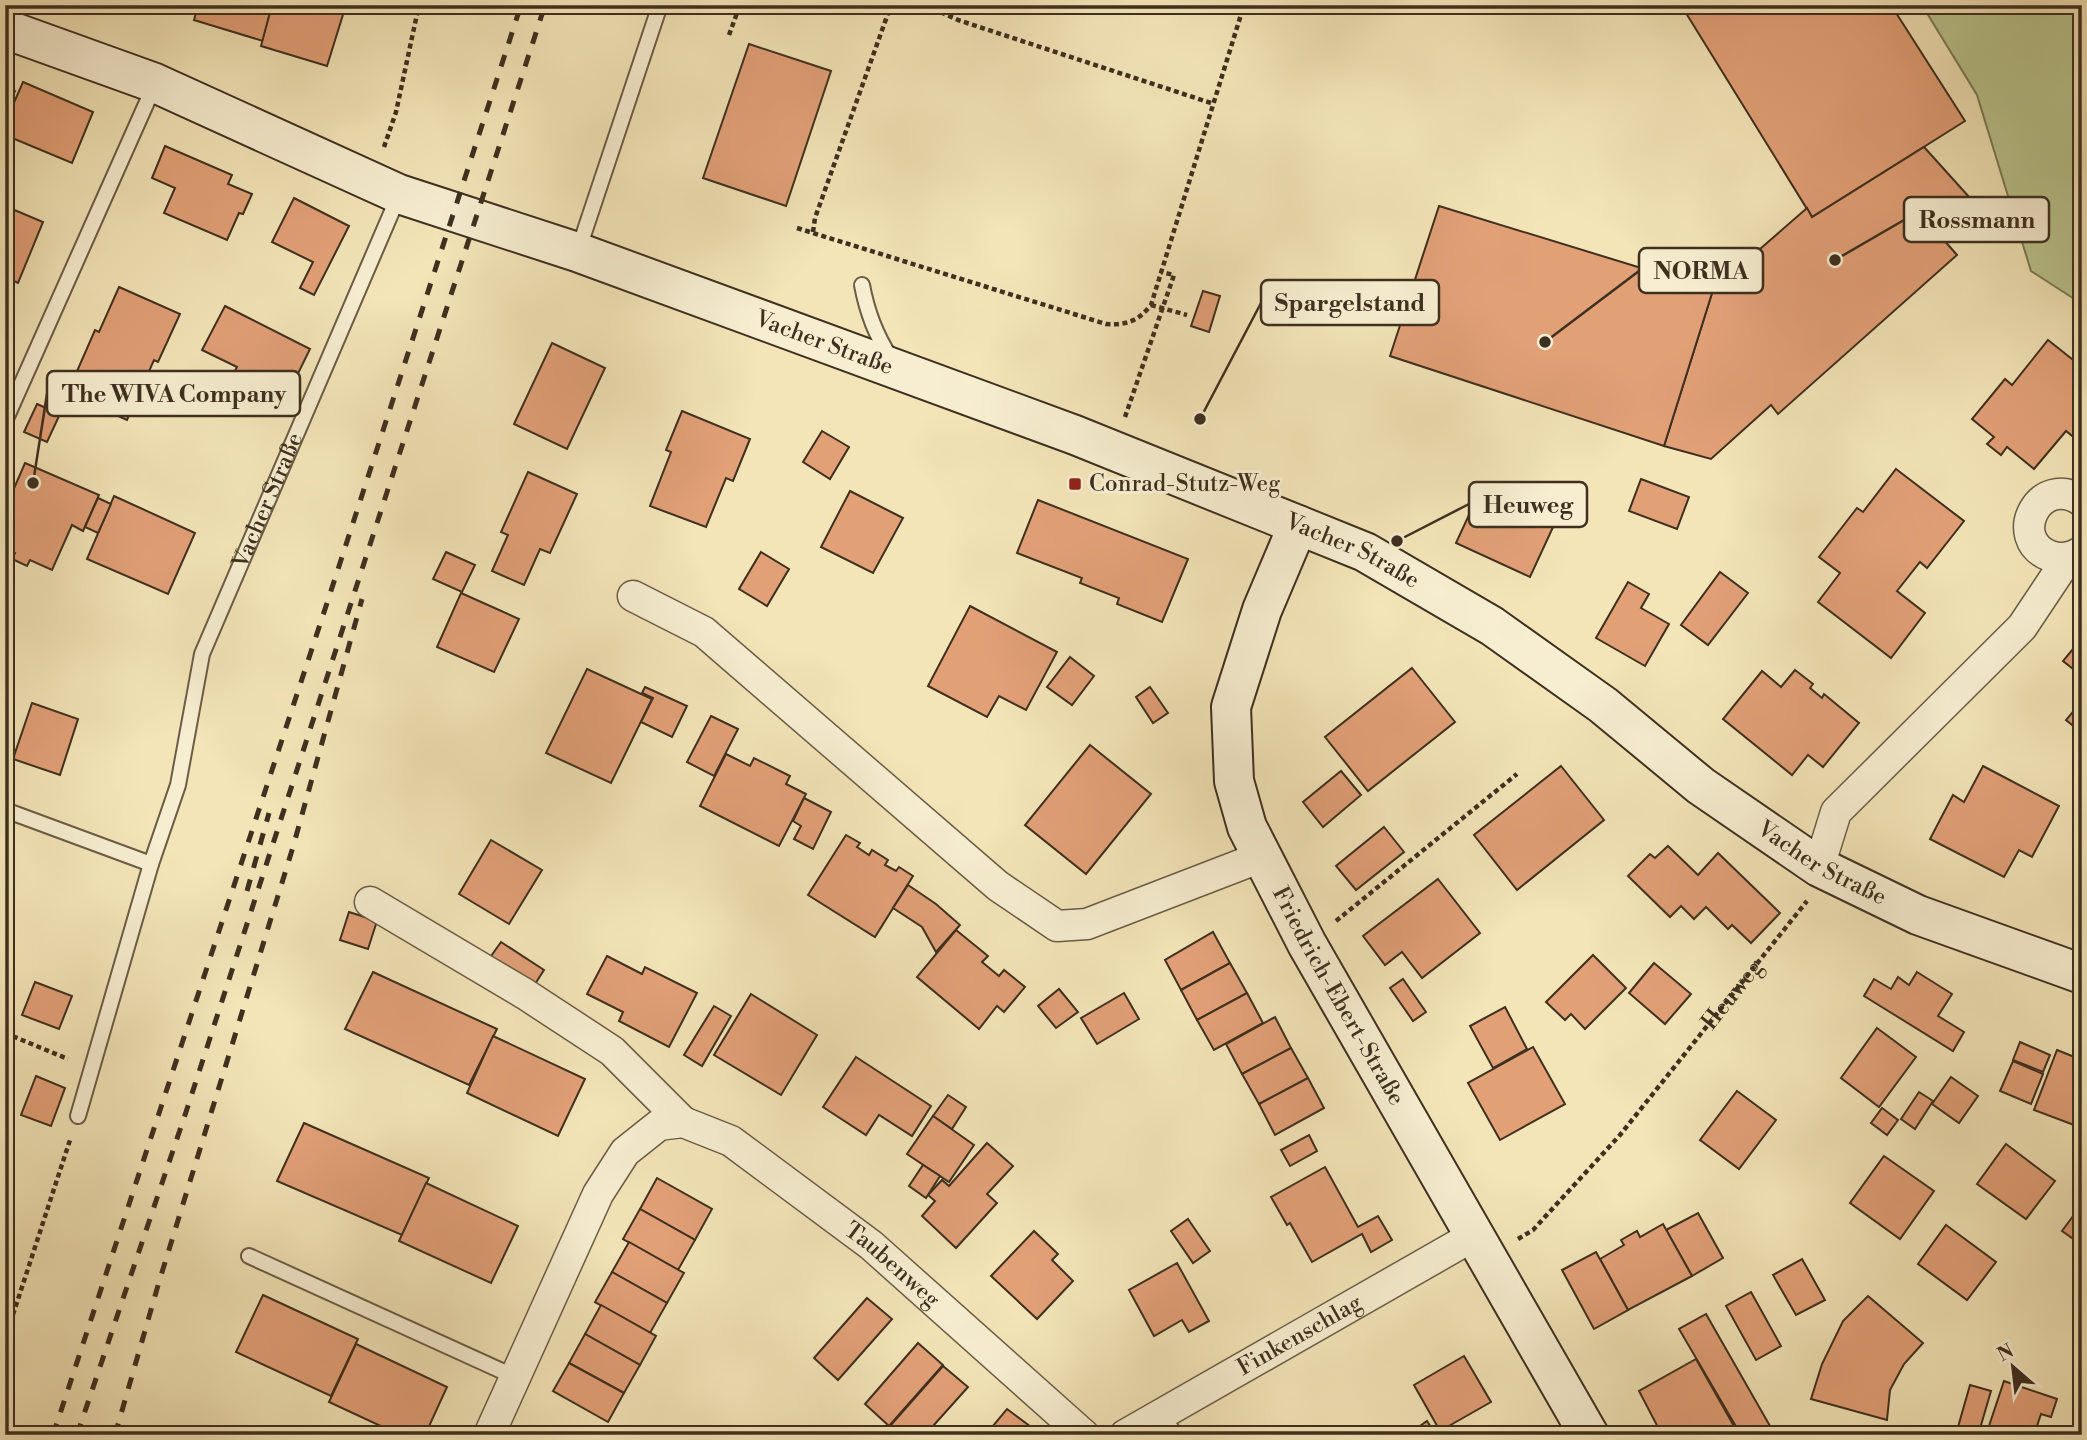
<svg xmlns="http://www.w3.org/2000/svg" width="2087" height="1440" font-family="'Libre Bodoni',serif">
<rect width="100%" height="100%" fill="#f3e5b8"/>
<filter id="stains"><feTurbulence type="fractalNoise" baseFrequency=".00286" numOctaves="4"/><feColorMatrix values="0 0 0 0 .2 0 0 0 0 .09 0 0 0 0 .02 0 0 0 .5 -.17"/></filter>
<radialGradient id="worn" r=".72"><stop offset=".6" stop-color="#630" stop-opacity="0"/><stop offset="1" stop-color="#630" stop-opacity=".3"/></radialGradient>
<polygon fill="#bac58f" stroke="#7c7a57" stroke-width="2" points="1922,5 2082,5 2082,304 2031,271 1977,95"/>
<g fill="#e2a077" stroke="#3e2f1f" stroke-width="2">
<polygon points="198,5 272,5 263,41 194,20"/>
<polygon points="272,5 346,5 327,66 261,46"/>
<polygon points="1681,5 1891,5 1965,121 1812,217"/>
<polygon points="749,44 831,71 786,206 703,178"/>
<polygon points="23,82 93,112 72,163 5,135 5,123"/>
<polygon points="5,87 15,91 5,113"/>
<polygon points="165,146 232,175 228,184 252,194 243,214 239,213 227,240 164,213 175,188 152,178"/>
<polygon points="1924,147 1970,198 1936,231 1957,255 1778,414 1771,405 1711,459 1664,446 1713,290 1807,208 1812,217"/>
<polygon points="294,198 349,226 314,295 300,288 313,262 272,242"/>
<polygon points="5,206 43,222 18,283 5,277"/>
<polygon points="1439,206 1713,290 1664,446 1390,356"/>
<polygon points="119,287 180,314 158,362 154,360 127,420 67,394 95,330 99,332"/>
<polygon points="1203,291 1220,296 1209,332 1191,326"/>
<polygon points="225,306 310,349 288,394 257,378 250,390 230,380 237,367 202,350"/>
<polygon points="2048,340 2082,367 2082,432 2076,439 2066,431 2034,469 2007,447 2001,455 1987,444 1994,437 1972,419 2005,379 2012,385"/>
<polygon points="552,343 605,368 567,449 514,424"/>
<polygon points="37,404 60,414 47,442 24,432"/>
<polygon points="682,411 750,439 733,481 726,478 706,527 650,506 671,452 666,450"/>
<polygon points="822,431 849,447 830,479 803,462"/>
<polygon points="25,463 99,495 83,531 72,525 52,570 30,560 27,566 12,559 15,553 5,549 5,509"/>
<polygon points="1896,469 1964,521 1927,568 1920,562 1897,591 1925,613 1891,658 1818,602 1840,573 1819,557 1857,508 1863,512"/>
<polygon points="528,472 577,494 550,553 540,549 524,585 492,571 508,535 501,532"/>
<polygon points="1641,479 1689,497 1677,529 1629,511"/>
<polygon points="850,491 903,518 873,573 821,547"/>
<polygon points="1480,491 1554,525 1530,577 1456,543"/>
<polygon points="114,496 195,533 168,594 87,559"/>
<polygon points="98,498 111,504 98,533 85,527"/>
<polygon points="1038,500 1188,559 1162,622 1117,604 1119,598 1080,583 1082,578 1017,553"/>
<polygon points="446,552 475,565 462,592 433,579"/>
<polygon points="761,552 789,569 767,606 739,589"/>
<polygon points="1720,572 1748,593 1708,645 1681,625"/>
<polygon points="1628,582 1649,594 1641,608 1669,624 1645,666 1596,638"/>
<polygon points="461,593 519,619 494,672 437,647"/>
<polygon points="970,606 1057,652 1026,710 999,696 987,717 928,686"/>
<polygon points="2082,638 2082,676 2063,661"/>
<polygon points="1070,657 1094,676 1072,705 1047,687"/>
<polygon points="1412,668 1455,722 1368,791 1325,737"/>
<polygon points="587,669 652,699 611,783 546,753"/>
<polygon points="1795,670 1813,684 1810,688 1822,698 1824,694 1859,723 1823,767 1808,755 1792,775 1723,719 1762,671 1781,687"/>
<polygon points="645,687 687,706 672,737 641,722 653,698 642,693"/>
<polygon points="1150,687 1168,713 1153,723 1136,697"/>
<polygon points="2082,701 2082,733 2066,720"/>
<polygon points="32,703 78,719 60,775 13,759"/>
<polygon points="711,716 738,729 714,776 687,762"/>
<polygon points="1090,745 1151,794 1086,874 1025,825"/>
<polygon points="726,754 750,766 754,758 790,776 786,784 806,794 779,846 700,806"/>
<polygon points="1561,766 1604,820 1517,890 1474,835"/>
<polygon points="1983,766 2059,806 2032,857 2019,850 2004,877 1930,839 1953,795 1964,802"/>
<polygon points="1341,771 1361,795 1323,827 1303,802"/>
<polygon points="804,798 831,812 813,849 794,839 801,826 793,821"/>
<polygon points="1384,827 1404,852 1356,890 1336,866"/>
<polygon points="846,835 860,843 857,847 869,855 872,850 888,860 885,865 896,871 899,867 913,876 875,937 808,895"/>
<polygon points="491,840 542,870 509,924 459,894"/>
<polygon points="1668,846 1698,875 1718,853 1780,913 1751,943 1732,925 1728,929 1706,907 1694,919 1681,906 1670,917 1628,876 1650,854 1655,858"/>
<polygon points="1438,879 1480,933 1422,978 1402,952 1385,965 1363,936"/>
<polygon points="908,885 936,904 960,925 936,952 922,927 893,908"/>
<polygon points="349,912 377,921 368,949 340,940"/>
<polygon points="956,930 988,956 982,962 999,976 1004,970 1025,987 1004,1012 997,1006 979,1029 917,977"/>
<polygon points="1213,932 1230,963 1181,990 1165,960"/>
<polygon points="501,942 544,970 533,987 489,959"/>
<polygon points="1593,955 1626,988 1585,1029 1571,1014 1565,1020 1546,1002"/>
<polygon points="607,956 642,974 645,967 697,993 669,1047 619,1021 623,1012 587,994"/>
<polygon points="1230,963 1247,993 1197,1020 1181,990"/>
<polygon points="1654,963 1691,994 1665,1024 1629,993"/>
<polygon points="373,972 497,1029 469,1085 345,1029"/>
<polygon points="1917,972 1952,994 1938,1016 1964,1032 1953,1051 1864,996 1874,979 1891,989 1898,977 1909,985"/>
<polygon points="1403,979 1426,1012 1413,1021 1390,988"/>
<polygon points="35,982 72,996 59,1029 22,1015"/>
<polygon points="1059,989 1078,1012 1056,1028 1038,1006"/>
<polygon points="1124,993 1139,1019 1097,1044 1081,1018"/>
<polygon points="1247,993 1263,1023 1214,1050 1197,1020"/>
<polygon points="751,994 817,1035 781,1095 714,1055"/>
<polygon points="714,1006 731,1016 702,1066 684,1055"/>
<polygon points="1505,1007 1527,1049 1493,1068 1470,1026"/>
<polygon points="1275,1017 1291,1048 1242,1074 1226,1044"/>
<polygon points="1877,1028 1916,1057 1879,1107 1841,1078"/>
<polygon points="493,1036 585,1079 558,1136 467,1093"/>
<polygon points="2020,1042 2050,1055 2043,1072 2013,1060"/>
<polygon points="1533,1047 1565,1104 1500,1140 1468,1083"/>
<polygon points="1291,1048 1308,1078 1259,1104 1242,1074"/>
<polygon points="2057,1050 2082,1060 2082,1128 2034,1110"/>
<polygon points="856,1057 931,1106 912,1136 879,1115 866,1135 823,1107"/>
<polygon points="2013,1061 2043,1074 2031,1104 2000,1091"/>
<polygon points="36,1076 65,1088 51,1126 21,1115"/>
<polygon points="1951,1077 1978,1096 1959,1123 1932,1104"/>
<polygon points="1308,1078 1324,1108 1275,1135 1259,1104"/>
<polygon points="1737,1091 1776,1120 1739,1169 1700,1140"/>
<polygon points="1919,1092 1933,1101 1915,1129 1901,1119"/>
<polygon points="948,1095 966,1107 952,1129 933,1116"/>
<polygon points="1882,1108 1898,1120 1887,1135 1871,1123"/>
<polygon points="933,1116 974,1145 949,1182 907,1154"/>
<polygon points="304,1123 429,1178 402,1235 277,1181"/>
<polygon points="1309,1135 1317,1151 1290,1166 1281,1150"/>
<polygon points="987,1143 1013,1166 987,1194 997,1203 956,1248 922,1216 935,1201 928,1195 942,1180 949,1186"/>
<polygon points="2006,1144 2055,1181 2026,1219 1977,1184"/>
<polygon points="1884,1156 1934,1191 1900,1239 1850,1203"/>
<polygon points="923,1165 940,1176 926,1198 909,1186"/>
<polygon points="1325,1167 1358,1227 1378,1216 1392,1240 1371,1252 1362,1234 1312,1262 1290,1223 1287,1225 1271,1197"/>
<polygon points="657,1178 712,1209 695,1240 640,1209"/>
<polygon points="426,1183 518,1226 491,1283 399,1241"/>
<polygon points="2082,1204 2082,1245 2062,1231"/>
<polygon points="640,1209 695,1240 678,1270 623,1239"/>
<polygon points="1698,1213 1723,1258 1692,1276 1666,1230"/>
<polygon points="1188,1219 1210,1251 1193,1263 1171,1231"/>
<polygon points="1663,1224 1692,1276 1628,1310 1600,1259 1624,1245 1621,1240 1637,1231 1640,1237"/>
<polygon points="1946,1225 1996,1262 1967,1300 1918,1264"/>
<polygon points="1034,1231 1058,1254 1052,1260 1073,1281 1037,1319 991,1276"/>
<polygon points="629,1242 684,1273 667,1303 612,1272"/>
<polygon points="1596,1252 1628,1310 1594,1329 1562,1270"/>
<polygon points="1802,1259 1825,1300 1796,1315 1773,1275"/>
<polygon points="1177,1263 1209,1321 1189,1332 1182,1320 1154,1336 1129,1290"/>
<polygon points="612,1272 667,1303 650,1333 595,1302"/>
<polygon points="1751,1292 1781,1346 1756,1360 1726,1306"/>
<polygon points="263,1295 358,1339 331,1396 236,1352"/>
<polygon points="1868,1296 1923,1343 1904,1364 1890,1390 1887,1420 1811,1399 1822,1364 1843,1321"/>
<polygon points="867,1298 892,1319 838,1380 814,1358"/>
<polygon points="601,1305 656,1336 640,1365 585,1334"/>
<polygon points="1706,1314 1770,1426 1752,1435 1741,1435 1679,1329"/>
<polygon points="585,1334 640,1365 624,1393 569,1363"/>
<polygon points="918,1343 943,1365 889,1426 865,1404"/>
<polygon points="356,1344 447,1387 425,1435 400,1435 329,1402"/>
<polygon points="1464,1356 1491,1402 1440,1431 1414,1385"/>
<polygon points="1696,1359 1739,1435 1662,1435 1639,1391"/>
<polygon points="569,1363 624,1393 608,1422 553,1391"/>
<polygon points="943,1366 968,1387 925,1435 899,1435 890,1426"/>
<polygon points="2004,1381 2057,1399 2051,1417 2041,1414 2034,1435 1986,1435"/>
<polygon points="1970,1385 1991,1391 1979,1432 1958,1427"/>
<polygon points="1007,1409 1035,1430 1031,1435 1002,1435 992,1427"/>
<polygon points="1427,1421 1436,1435 1411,1435 1410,1433"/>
<polygon points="992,1427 1002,1435 986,1435"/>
<polygon points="1323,1428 1328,1435 1314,1435"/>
</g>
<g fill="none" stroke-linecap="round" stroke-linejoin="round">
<defs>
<g id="lane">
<polyline points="578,251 660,5"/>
<path d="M862 285C867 312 875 334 890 357"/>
<polyline points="5,421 155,84"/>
<polyline points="5,810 151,864"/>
<path id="s2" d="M78 1116 151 864 178 785 202 654 399 195"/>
<polyline points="249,1256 515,1377"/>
<polyline points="1162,1413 1175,1435"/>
</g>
<g id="street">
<path d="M2082 501C2039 472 2006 539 2050 556 2061 560 2072 558 2082 551"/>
<polyline points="633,596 704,632 998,886 1057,926 1087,924 1261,857"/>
<polyline points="1819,867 1836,812 2022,627 2068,558"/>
<polyline points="370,902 525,994 612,1051 683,1122"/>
<path id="s3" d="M489 1435 598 1194 625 1152 659 1125 683 1122 731 1141 871 1245 1084 1435"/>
<path id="s4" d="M1125 1435 1475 1235"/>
</g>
<g id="secondary">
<path id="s5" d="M5 29 155 83 399 194 577 252 1075 435 1365 552 1492 626 1603 705 1701 786 1819 867 1918 915 2082 974"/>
<path id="s6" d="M1298 525 1262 610 1231 707 1234 781 1247 827 1307 944 1589 1435"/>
</g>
</defs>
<use href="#lane" stroke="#6b5c45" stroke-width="18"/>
<use href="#street" stroke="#6b5c45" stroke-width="33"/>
<use href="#secondary" stroke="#3e2f1f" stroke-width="42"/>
<g stroke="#3e2f1f" stroke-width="4.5" stroke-dasharray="5 3.5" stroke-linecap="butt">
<polyline points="925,5 958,20 1214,104"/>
<polyline points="729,35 740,5"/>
<polyline points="384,147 396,112 419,5"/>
<path d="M797 228 1106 324C1127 325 1137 322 1151 305L1244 5"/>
<polyline points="813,232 815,218 891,5"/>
<polyline points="1151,305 1187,315"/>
<polyline points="1125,417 1174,275 1161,272"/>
<polyline points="1336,921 1517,774"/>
<polyline points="5,1033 68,1059"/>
<path id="s1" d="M1518 1239 1533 1230 1620 1135 1807 901"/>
<polyline points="5,1339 70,1140"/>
</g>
<use href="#lane" stroke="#f7eed1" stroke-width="14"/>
<use href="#street" stroke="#f7eed1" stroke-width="30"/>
<use href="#secondary" stroke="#f7eed1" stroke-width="38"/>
<g stroke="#3e2f1f" stroke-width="5" stroke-dasharray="12 12" stroke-linecap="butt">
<polyline points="247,891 269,813"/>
<polyline points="53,1435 329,597 521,5"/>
<polyline points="77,1435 186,1112 545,5"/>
<polyline points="115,1435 159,1282 293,847 362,599"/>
</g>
</g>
<rect fill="#8f2418" stroke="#f7eed1" stroke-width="2.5" x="1068" y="477" width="14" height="14" rx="3.5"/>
<g text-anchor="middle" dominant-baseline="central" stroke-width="6" stroke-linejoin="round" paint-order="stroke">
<g font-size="23" fill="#3e2f1f" stroke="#f7eed1">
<text stroke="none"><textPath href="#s5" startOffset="878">Vacher Straße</textPath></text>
<text stroke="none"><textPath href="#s2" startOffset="646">Vacher Straße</textPath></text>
<text stroke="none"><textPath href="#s5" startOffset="1446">Vacher Straße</textPath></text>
<text stroke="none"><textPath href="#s5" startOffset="2012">Vacher Straße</textPath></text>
<text stroke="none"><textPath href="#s6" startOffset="508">Friedrich-Ebert-Straße</textPath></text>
<text stroke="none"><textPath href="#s1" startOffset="326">Heuweg</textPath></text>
<text stroke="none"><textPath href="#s3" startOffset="637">Taubenweg</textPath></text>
<text stroke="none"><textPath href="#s4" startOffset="201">Finkenschlag</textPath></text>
</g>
<g font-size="23" fill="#3e2f1f" stroke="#f7eed1" text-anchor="start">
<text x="1089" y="484">Conrad-Stutz-Weg</text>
</g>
</g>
<path fill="none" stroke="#3e2f1f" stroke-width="2.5" d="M1835 260L1904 220M1545 342L1639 271M1200 419L1261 303M33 483L47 394M1397 541L1469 504"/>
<g fill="#3e2f1f" stroke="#f7eed1" stroke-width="2.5">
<circle cx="1835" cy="260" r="7"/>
<circle cx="1545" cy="342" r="7"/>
<circle cx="1200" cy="419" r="7"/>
<circle cx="33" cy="483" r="7"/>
<circle cx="1397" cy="541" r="7"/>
</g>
<g fill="#f7eed1" stroke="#3e2f1f" stroke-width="2.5">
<rect x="1904" y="197" width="145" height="45" rx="7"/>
<rect x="1639" y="248" width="124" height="45" rx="7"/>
<rect x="1261" y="280" width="178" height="45" rx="7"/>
<rect x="47" y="371" width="253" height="45" rx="7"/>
<rect x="1469" y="482" width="118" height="45" rx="7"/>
</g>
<g font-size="24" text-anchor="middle" font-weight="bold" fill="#3e2f1f">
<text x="1977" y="228">Rossmann</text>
<text x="1701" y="279">NORMA</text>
<text x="1350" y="311">Spargelstand</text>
<text x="174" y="402">The WIVA Company</text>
<text x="1528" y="513">Heuweg</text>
</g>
<rect width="2087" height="1440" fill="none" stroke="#f3e5b8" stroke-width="28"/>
<rect x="7" y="7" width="2073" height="1426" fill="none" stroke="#3e2f1f" stroke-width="3.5"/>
<rect x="14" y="14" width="2059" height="1412" fill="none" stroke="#3e2f1f" stroke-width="2"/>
<g transform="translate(2013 1367) rotate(332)" stroke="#f7eed1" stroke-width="5" paint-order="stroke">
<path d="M0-5L12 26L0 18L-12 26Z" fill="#3e2f1f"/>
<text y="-10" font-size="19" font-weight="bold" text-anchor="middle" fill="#3e2f1f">N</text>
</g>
<rect width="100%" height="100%" filter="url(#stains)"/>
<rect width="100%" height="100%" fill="url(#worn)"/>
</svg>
